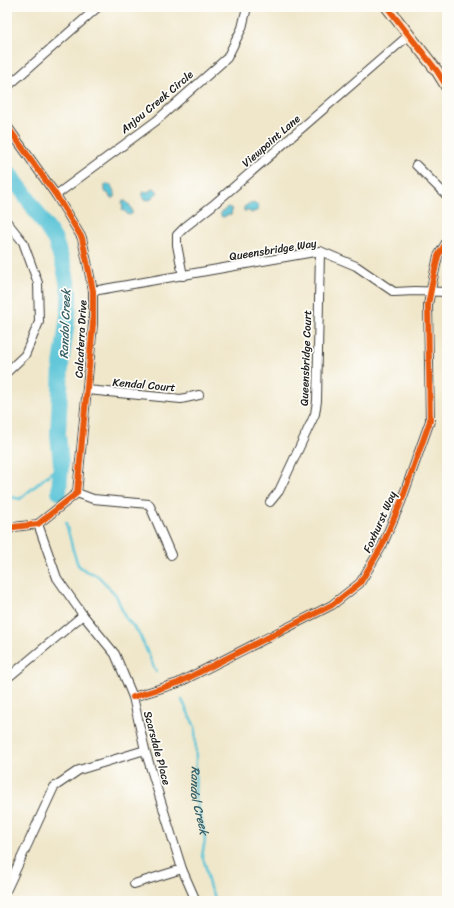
<svg xmlns="http://www.w3.org/2000/svg" width="454" height="908" font-family="Sriracha,sans-serif">
<rect width="100%" height="100%" fill="#fdfcf7"/>
<filter id="ink" filterUnits="userSpaceOnUse"><feTurbulence type="fractalNoise" baseFrequency=".025" numOctaves="2"/><feDisplacementMap in="SourceGraphic" scale="8" xChannelSelector="R" yChannelSelector="G"/><feConvolveMatrix kernelMatrix="1 2 1 2 8 2 1 2 1" color-interpolation-filters="sRGB"/></filter>
<filter id="wash" filterUnits="userSpaceOnUse"><feTurbulence type="fractalNoise" baseFrequency=".012" numOctaves="4" result="noise"/><feDisplacementMap in="SourceGraphic" scale="16" xChannelSelector="R" yChannelSelector="G"/><feGaussianBlur stdDeviation="0.9" result="paint"/><feColorMatrix in="noise" values="0 0 0 0 0 0 0 0 0 0 0 0 0 0 0 0 0 1.4 0 .05"/><feComposite in="paint" operator="in"/></filter>
<g filter="url(#wash)">
<rect width="100%" height="100%" fill="#f0e7cb"/>
<g fill="#5cc5d8" stroke="#3c707a">
<path d="M107 184 111 185C112 189 116 193 115 197L114 198H110L109 194 105 192V185Z"/>
<polygon points="154,188 158,192 150,200 143,199 143,192 148,192"/>
<path d="M123 201H125C129 204 133 208 132 214L128 215 125 211H123L122 210 123 208 122 203Z"/>
<polygon points="250,203 257,204 258,206 258,210 251,213 250,211 244,211 244,207"/>
<polygon points="228,207 232,209 231,215 228,215 223,217 221,216 221,212 224,211 226,208"/>
</g>
<g fill="none" stroke-linecap="round" stroke-linejoin="round">
<g stroke="#5cc5d8" stroke-width="2.5">
<polyline points="7,496 20,499 61,464"/>
<polyline points="66,523 73,550 78,565 87,572 92,573 98,576 116,595 125,617 139,633 156,672"/>
<path id="s1" d="M182 700 195 727 196 759 195 796 203 827 205 840 202 856 206 867 208 881 210 888 217 901"/>
</g>
<polyline stroke="#5cc5d8" stroke-width="16" points="7,171 24,193 55,240 64,267 69,291 69,308 61,365 59,414 58,434 61,464 59,492"/>
</g>
</g>
<g filter="url(#ink)">
<g fill="none" stroke-linecap="round" stroke-linejoin="round">
<defs>
<g id="street">
<polyline points="7,87 98,7"/>
<polyline points="7,126 56,195 82,238 93,291 93,324 77,493 38,524 14,527 7,531"/>
<polyline points="416,165 447,196"/>
<polyline points="56,195 156,121 227,58 242,28 247,7"/>
<polyline points="7,222 23,242 38,283 39,322 25,355 7,372"/>
<polyline points="183,276 177,245 177,235 185,227 213,205 409,35"/>
<polyline points="93,291 320,251 356,266 394,292 415,291 447,292"/>
<polyline points="87,390 181,399 199,395"/>
<polyline points="77,493 93,499 149,504 171,555"/>
<polyline points="270,502 279,491 315,414 317,401 320,251"/>
<polyline points="38,524 57,578 83,615 115,654 133,697 145,750 182,869 196,901"/>
<polyline points="10,676 83,615"/>
<polyline points="133,697 178,683 332,605 360,583 382,546 401,502 430,421 428,305 433,279 438,256 447,241"/>
<polyline points="134,884 182,869"/>
<polyline points="7,889 54,787 79,770 145,750"/>
</g>
<polyline id="secondary" points="387,7 437,71 447,87"/>
</defs>
<use href="#street" stroke="#3c3a36" stroke-width="10"/>
<use href="#secondary" stroke="#3c3a36" stroke-width="13"/>
<use href="#street" stroke="#fff" stroke-width="8"/>
<use href="#secondary" stroke="#fde5c5" stroke-width="11"/>
<defs>
<g id="cycleway">
<polyline points="387,7 437,71 447,87"/>
<polyline points="7,126 56,195 82,238 93,291 93,324 77,493 38,524 14,527 7,531"/>
<polyline points="133,697 178,683 332,605 360,583 382,546 401,502 430,421 428,305 433,279 438,256 447,241"/>
</g>
</defs>
<use href="#cycleway" stroke="#fdfcf7" stroke-width="8"/>
<use href="#cycleway" stroke="#e8590c" stroke-width="6"/>
</g>
</g>
<g text-anchor="middle" dominant-baseline="central" stroke-width="3.5" stroke-linejoin="round" paint-order="stroke">
<g font-size="11" fill="#1c1c1c" stroke="#fdfcf7">
<text transform="translate(157 102) rotate(-40)">Anjou Creek Circle</text>
<text transform="translate(271 141) rotate(-41)">Viewpoint Lane</text>
<text transform="translate(273 250) rotate(-9)">Queensbridge Way</text>
<text transform="translate(81 339) rotate(-87)">Calcaterra Drive</text>
<text transform="translate(306 358) rotate(-88)">Queensbridge Court</text>
<text transform="translate(144 385) rotate(5)">Kendal Court</text>
<text transform="translate(380 522) rotate(-66)">Foxhurst Way</text>
<text transform="translate(157 748) rotate(75)">Scarsdale Place</text>
</g>
<g font-size="12" font-style="italic" fill="#366067" stroke="#fdfcf7">
<text transform="translate(65 324) rotate(-88)">Randol Creek</text>
<text stroke="none"><textPath href="#s1" startOffset="104">Randol Creek</textPath></text>
</g>
</g>
<rect width="454" height="908" fill="none" stroke="#fdfcf7" stroke-width="24"/>
</svg>
